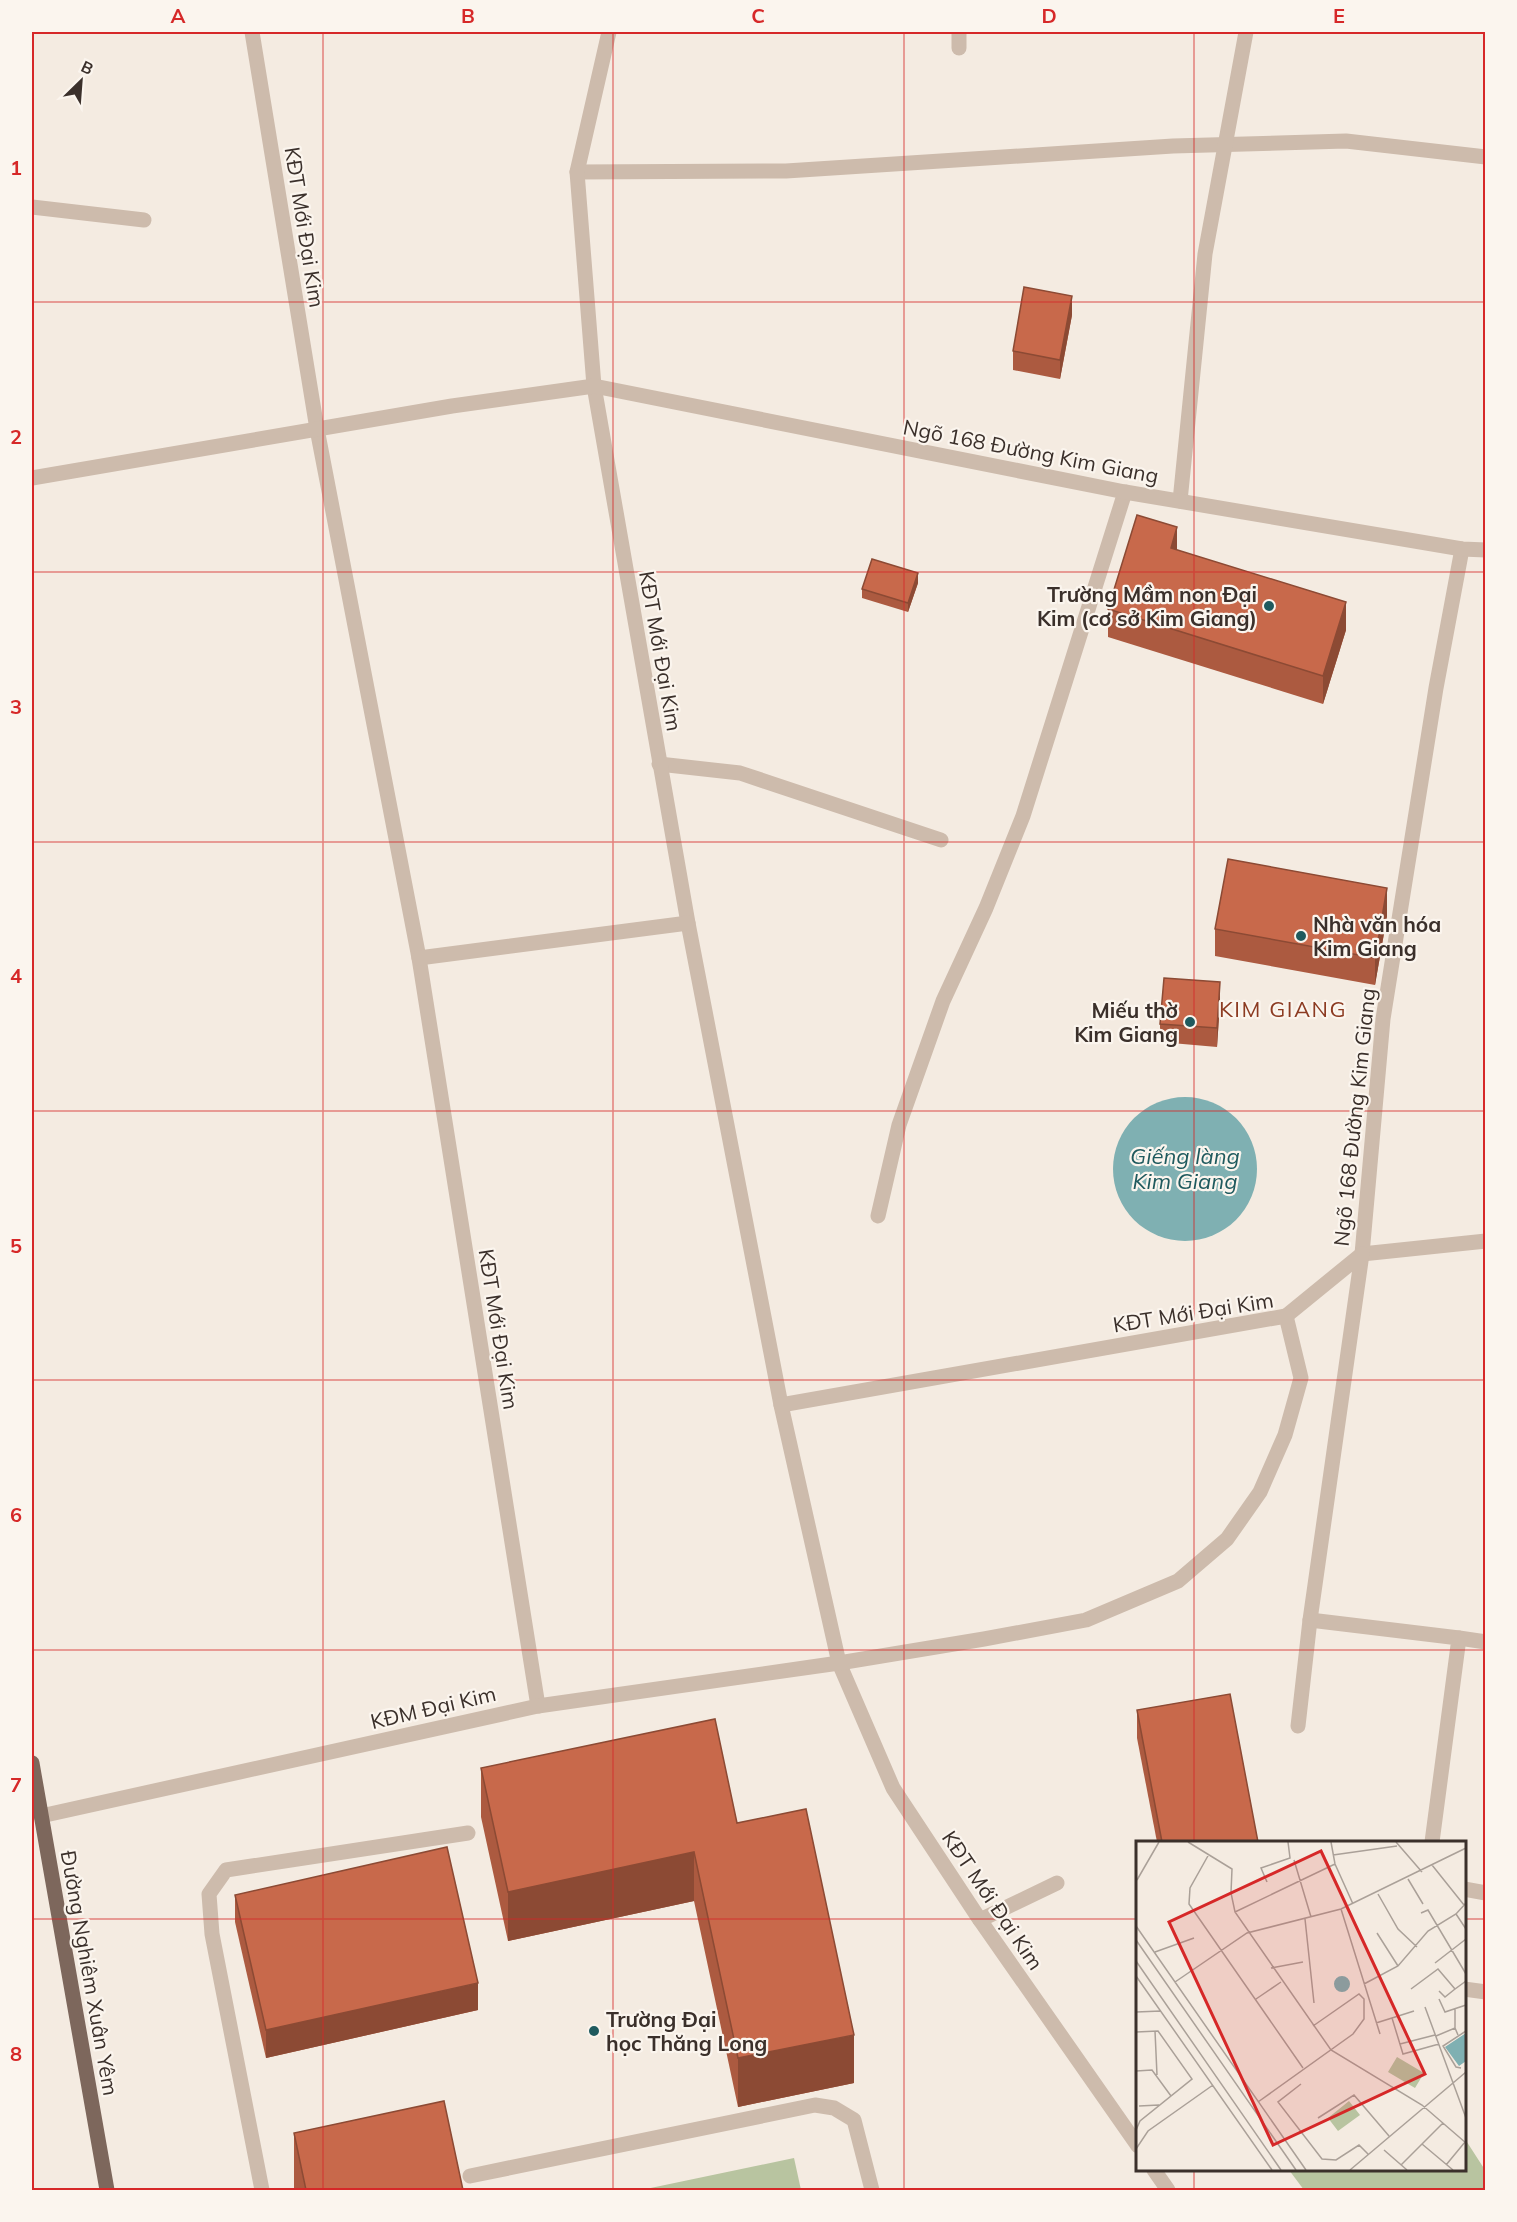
<svg xmlns="http://www.w3.org/2000/svg" width="1517" height="2222" font-family="Mulish,sans-serif">
<rect width="100%" height="100%" fill="#f4ebe1"/>
<g fill="#b8c4a0">
<polygon points="1465,2139 1485,2170 1485,2190 1304,2190 1289,2170 1464,2170"/>
<polygon points="794,2158 801,2190 641,2190"/>
</g>
<circle fill="#7fb0b2" cx="1185" cy="1169" r="72"/>
<g fill="none" stroke-linecap="round" stroke-linejoin="round">
<g stroke="#cdbbac" stroke-width="15">
<polyline points="959,48 959,32"/>
<polyline points="577,172 786,171 1173,146 1346,141 1486,157"/>
<polyline points="32,207 144,220"/>
<polyline points="1180,501 1205,254 1246,32"/>
<polyline points="659,764 740,773 941,840"/>
<polyline points="878,1216 899,1125 943,1001 986,908 1023,816 1125,492"/>
<polyline points="1362,1254 1486,1241"/>
<polyline points="1310,1620 1459,1638 1432,1842"/>
<polyline points="1459,1638 1486,1642"/>
<polyline points="1298,1726 1310,1620 1362,1254 1383,1019 1436,688 1462,549"/>
<polyline points="1464,1889 1486,1893"/>
<polyline points="980,1920 1057,1883"/>
<polyline points="1464,1989 1486,1992"/>
<polyline points="470,2176 815,2105 834,2108 854,2120 872,2190"/>
<polyline points="262,2190 212,1934 209,1894 226,1870 468,1833"/>
</g>
<g stroke="#cdbbac" stroke-width="15">
<polyline points="252,32 317,429 419,958 538,1706"/>
<polyline points="609,32 577,172 594,386 688,923 781,1405 839,1663 893,1788 980,1920 1138,2146"/>
<polyline points="32,478 452,406 594,386 1125,492 1462,549 1486,550"/>
<polyline points="419,958 688,923"/>
<polyline points="1286,1316 1362,1254"/>
<polyline points="41,1816 538,1706 839,1663 984,1639 1086,1620 1178,1581 1227,1539 1260,1492 1285,1435 1301,1378 1286,1316 781,1405"/>
<polyline points="1154,2170 1168,2190"/>
</g>
<polyline stroke="#7d675c" stroke-width="15" points="32,1763 107,2190"/>
</g>
<g fill="#ac5a40">
<polygon points="1072,315 1060,379 1013,370 1013,351"/>
<polygon points="1177,550 1346,630 1323,704 1108,637 1108,609"/>
<polygon points="918,583 908,612 862,598 862,589"/>
<polygon points="1387,916 1375,985 1215,956 1215,929"/>
<polygon points="1220,1001 1217,1047 1160,1042 1160,1024"/>
<polygon points="1137,1710 1258,1842 1157,1842 1137,1738"/>
<polygon points="481,1768 737,1823 854,2083 738,2107 694,1901 508,1941 481,1817"/>
<polygon points="235,1895 478,2010 266,2058 235,1922"/>
<polygon points="294,2133 306,2190 294,2190"/>
</g>
<g fill="#8c4a34">
<polygon points="1072,296 1072,315 1060,379 1060,360"/>
<polygon points="1177,527 1177,554 1171,548"/>
<polygon points="918,573 918,583 908,612 908,603"/>
<polygon points="1346,602 1346,630 1323,704 1323,676"/>
<polygon points="1387,888 1387,916 1375,985 1375,958"/>
<polygon points="1220,982 1220,1001 1217,1047 1217,1028"/>
<polygon points="694,1852 694,1901 508,1941 508,1892"/>
<polygon points="478,1983 478,2010 266,2058 266,2030"/>
<polygon points="854,2035 854,2083 738,2107 738,2058"/>
</g>
<g fill="#c8694b" stroke="#8c4a34" stroke-width="1.5">
<polygon points="1024,287 1072,296 1060,360 1013,351"/>
<polygon points="1137,515 1177,527 1171,548 1346,602 1323,676 1108,609"/>
<polygon points="872,559 918,573 908,603 862,589"/>
<polygon points="1228,859 1387,888 1375,958 1215,929"/>
<polygon points="1164,978 1220,982 1217,1028 1160,1024"/>
<polygon points="1230,1694 1258,1842 1162,1842 1137,1710"/>
<polygon points="715,1719 737,1823 806,1809 854,2035 738,2058 694,1852 508,1892 481,1768"/>
<polygon points="447,1847 478,1983 266,2030 235,1895"/>
<polygon points="444,2101 463,2190 306,2190 294,2133"/>
</g>
<path fill="none" stroke="#d62828" stroke-width="1.5" stroke-opacity="0.55" d="M323 32V2190M613 32V2190M904 32V2190M1194 32V1842M32 302H1486M32 572H1486M32 842H1486M32 1111H1486M32 1380H1486M32 1650H1486M32 1919H1138M1464 1919H1486M1194 2170V2190"/>
<g fill="#1f5a5e" stroke="#fbf5ee" stroke-width="2">
<circle cx="1269" cy="606" r="6"/>
<circle cx="1301" cy="936" r="6"/>
<circle cx="1190" cy="1022" r="6"/>
<circle cx="594" cy="2031" r="6"/>
</g>
<g text-anchor="middle" dominant-baseline="central" stroke-width="4.5" stroke-linejoin="round" paint-order="stroke">
<g font-size="21" fill="#3b302b" stroke="#fbf5ee">
<text transform="translate(305 227) rotate(81)">KĐT Mới Đại Kim</text>
<text transform="translate(1031 451) rotate(11)">Ngõ 168 Đường Kim Giang</text>
<text transform="translate(661 651) rotate(80)">KĐT Mới Đại Kim</text>
<text transform="translate(1354 1117) rotate(-84)">Ngõ 168 Đường Kim Giang</text>
<text transform="translate(1193 1312) rotate(-9)">KĐT Mới Đại Kim</text>
<text transform="translate(499 1329) rotate(81)">KĐT Mới Đại Kim</text>
<text transform="translate(433 1707) rotate(-13)">KĐM Đại Kim</text>
<text transform="translate(993 1900) rotate(56)">KĐT Mới Đại Kim</text>
<text transform="translate(90 1973) rotate(80)">Đường Nghiêm Xuân Yêm</text>
</g>
<g font-size="21" font-weight="bold" fill="#3b302b" stroke="#fbf5ee" text-anchor="end">
<text x="1257" y="594">Trường Mầm non Đại<tspan x="1257" dy="24">Kim (cơ sở Kim Giang)</tspan></text>
<text x="1313" y="924" text-anchor="start">Nhà văn hóa<tspan x="1313" dy="24">Kim Giang</tspan></text>
<text x="1178" y="1010">Miếu thờ<tspan x="1178" dy="24">Kim Giang</tspan></text>
<text x="606" y="2019" text-anchor="start">Trường Đại<tspan x="606" dy="24">học Thăng Long</tspan></text>
</g>
<g font-size="22" letter-spacing="1.5" fill="#8c3b22" stroke="#fbf5ee">
<text x="1283" y="1009">KIM GIANG</text>
</g>
<g font-size="22" font-style="italic" fill="#1f5a5e" stroke="#fbf5ee">
<text x="1185" y="1156">Giếng làng<tspan x="1185" dy="25">Kim Giang</tspan></text>
</g>
</g>
<g transform="translate(1136 1841)">
<rect width="330" height="330" fill="#f4ebe1"/>
<path d="M261 216 288 232 279 247 252 231ZM213 260 224 274 202 290 192 277Z" fill="#b8c4a0"/>
<path d="M198 143a8 8 0 1 1 16 0a8 8 0 1 1-16 0ZM330 192V220L323 225 309 206Z" fill="#7fb0b2"/>
<path fill="none" stroke="#aaa098" stroke-width="1.5" d="M52 1 96 28 95 52 99 71 195 209 286 264 330 302M195 1 199 23 217 63M260 1 286 31M73 13 54 47 53 63 167 227M197 14 261 5M158 19 175 76M296 24 328 64M272 38 287 63M1 39 23 1M131 41 125 27 154 17 152 1M242 53 262 88 281 106M205 68 244 193M99 71 199 23M285 72 292 69 330 133M320 73 330 88M169 78 178 162M0 85 170 329M241 92 262 125M0 99 160 329M19 111 58 97M0 120 145 329M299 122 330 98M135 127 167 121M0 135 136 329M39 141 111 92 205 68 330 7M228 143 262 125 292 90 320 73 330 62M275 148 302 128 319 148 330 140M303 150 309 156 319 148M120 158 145 141M303 158 309 171 330 164M289 166 330 277M319 168V187M0 171 25 170M256 177 278 170M240 182 256 177 267 213 303 203M19 190 21 234M0 191 22 190 56 238 4 280 0 289M300 195 319 187 322 194M264 203 299 194M325 227 320 226 307 205 330 190M0 230 16 229 35 255M165 243 142 261 186 318 200 319 223 304 232 313M122 261 217 193 228 178V158L223 153 177 185M3 265 23 264M182 277 218 254 253 295M286 303 317 329M0 308 12 290 77 244M248 309 271 329M265 324 307 282M310 324 329 301M214 329 330 231"/>
<path fill="#d62828" fill-opacity="0.15" stroke="#d62828" stroke-width="3" d="M185 10 289 233 137 304 33 81Z"/>
<rect width="330" height="330" fill="none" stroke="#3b302b" stroke-width="3"/>
</g>
<rect width="1517" height="2222" fill="none" stroke="#fbf5ee" stroke-width="66"/>
<g transform="translate(81 81) rotate(25)" stroke="#fbf5ee" stroke-width="4.5" paint-order="stroke">
<path d="M0-4.5L10 22L0 15L-10 22Z" fill="#3b302b"/>
<text y="-9" font-size="16" font-weight="bold" text-anchor="middle" fill="#3b302b">B</text>
</g>
<rect x="33" y="33" width="1451" height="2156" fill="none" stroke="#d62828" stroke-width="2"/>
<g font-size="20" text-anchor="middle" font-weight="bold" fill="#d62828">
<text x="178" y="23">A</text>
<text x="468" y="23">B</text>
<text x="758" y="23">C</text>
<text x="1049" y="23">D</text>
<text x="1339" y="23">E</text>
<text x="16" y="175">1</text>
<text x="16" y="444">2</text>
<text x="16" y="714">3</text>
<text x="16" y="983">4</text>
<text x="16" y="1253">5</text>
<text x="16" y="1522">6</text>
<text x="16" y="1792">7</text>
<text x="16" y="2061">8</text>
</g>
</svg>
